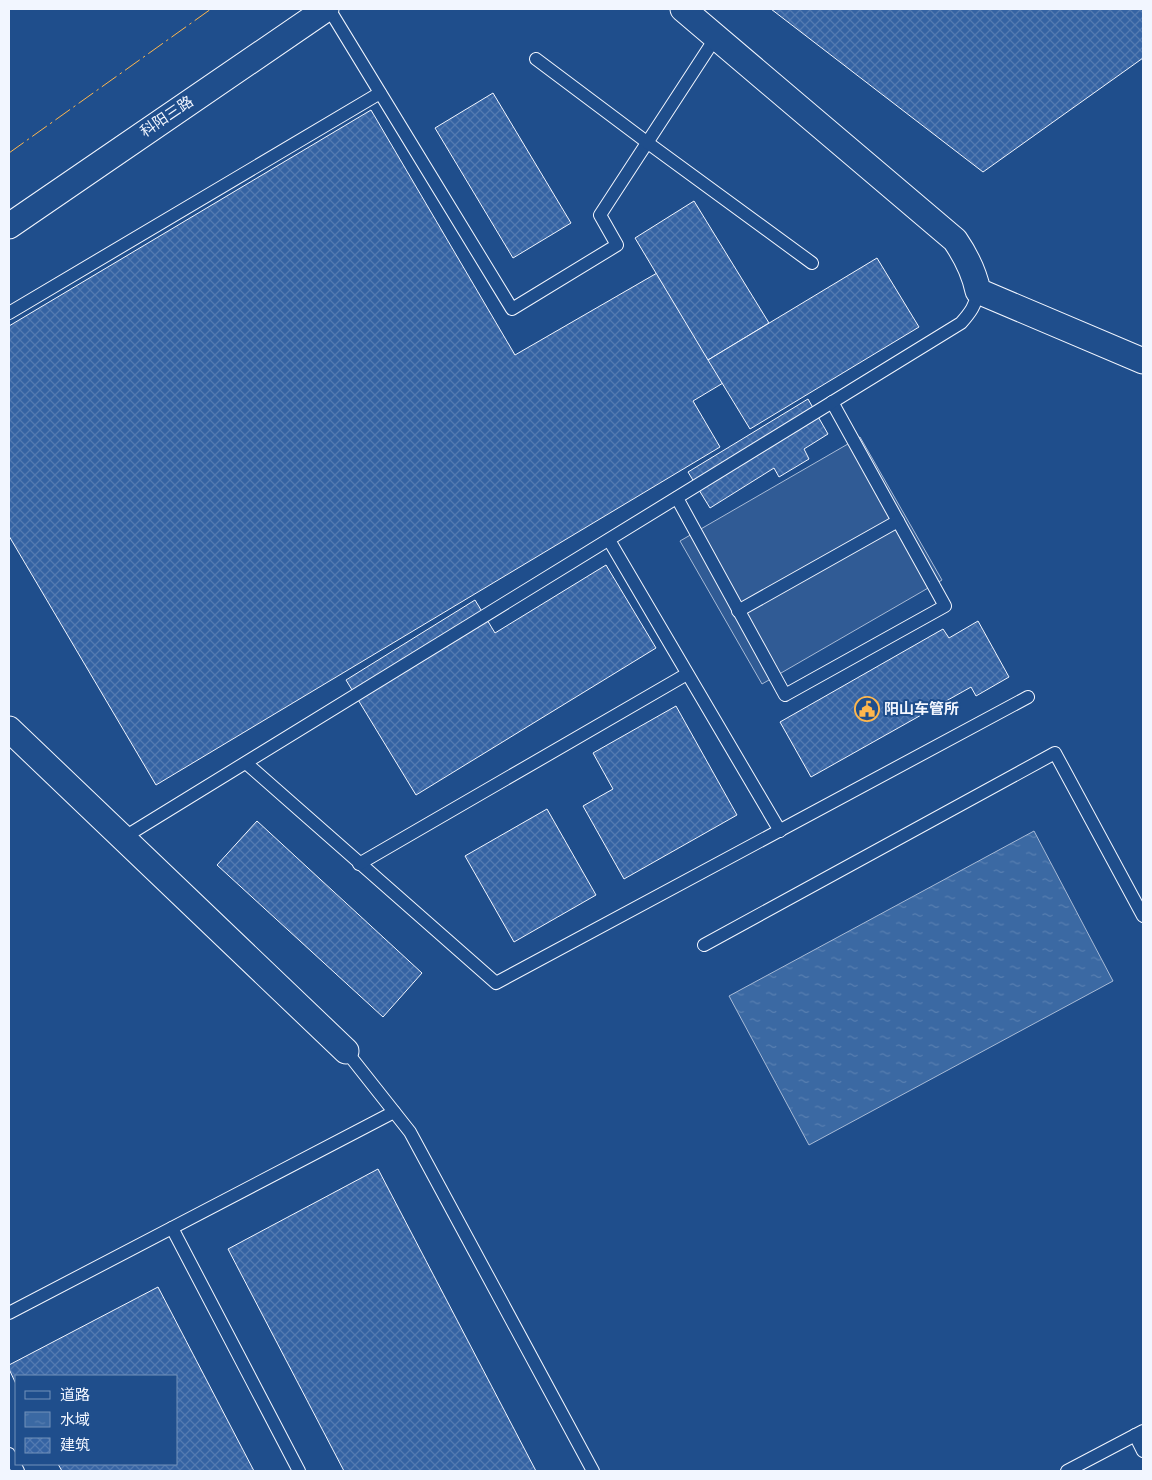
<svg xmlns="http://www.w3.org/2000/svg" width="1152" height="1480" font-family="'Alegreya Sans','Noto Sans SC',sans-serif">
<defs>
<pattern id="water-ripples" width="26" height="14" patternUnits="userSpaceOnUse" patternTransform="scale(1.25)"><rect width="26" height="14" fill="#3b69a3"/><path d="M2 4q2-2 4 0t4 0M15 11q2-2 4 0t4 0" fill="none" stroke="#587fb1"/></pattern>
<pattern id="building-cross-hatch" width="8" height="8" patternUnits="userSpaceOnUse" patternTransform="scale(1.25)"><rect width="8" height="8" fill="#3563a3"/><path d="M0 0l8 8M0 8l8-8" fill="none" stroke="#537ab1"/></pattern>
</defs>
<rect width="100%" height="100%" fill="#1f4e8c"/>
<polygon fill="#305b95" stroke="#a8bbd7" points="860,437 942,580 762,684 680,541"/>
<polygon fill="url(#water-ripples)" stroke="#a8bbd7" points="1034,831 1113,981 809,1145 729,996"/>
<g fill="url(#building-cross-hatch)" stroke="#f2f6ff">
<polygon points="771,9 1143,9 1143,58 983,172"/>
<polygon points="493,93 571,223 513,258 435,128"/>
<polygon points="371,110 515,355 657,273 723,383 693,401 720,447 156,785 9,536 9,326"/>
<polygon points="694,201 769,323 708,360 635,238"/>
<polygon points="877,258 919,327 750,429 708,360"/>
<polygon points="808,399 828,434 804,449 809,459 779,477 774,468 710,508 688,472"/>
<polygon points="606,565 656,648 416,795 346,680 475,600 495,633"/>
<polygon points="978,621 1009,677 976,696 971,687 811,777 780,722 943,629 949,638"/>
<polygon points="676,706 737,815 624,879 583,806 613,789 593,753"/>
<polygon points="547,809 596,895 514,942 465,856"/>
<polygon points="257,821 422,973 383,1017 217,865"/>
<polygon points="378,1169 536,1471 344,1471 228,1249"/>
<polygon points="158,1287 254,1471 62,1471 58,1464 176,1464 176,1376 16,1376 16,1384 9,1369 9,1365"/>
</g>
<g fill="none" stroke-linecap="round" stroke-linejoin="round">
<defs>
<g id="service">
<polyline points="329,9 512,309 617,245 600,215 716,37"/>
<polyline points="536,59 648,143 812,263"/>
<polyline points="9,313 380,93"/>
<polyline points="677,498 785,695 945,606 832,402"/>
<polyline points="609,540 780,831"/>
<polyline points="738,611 898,521"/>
<polyline points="246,763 496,983 1028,697"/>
<path d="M123 838 961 323C970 313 976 305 978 291"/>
<polyline points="359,864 687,674"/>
<polyline points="704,945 1055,753 1143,916"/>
<polyline points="346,1051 410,1132 593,1471"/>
<polyline points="172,1228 299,1471"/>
<polyline points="9,1313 394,1112"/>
<polyline points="1135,1435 1143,1451"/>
<polyline points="9,1454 18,1471"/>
<polyline points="1067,1471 1143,1431"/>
</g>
<g id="minor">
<path d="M683 9 955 240C966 256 974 272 978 291L1143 361"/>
<polyline points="9,226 326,9"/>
<polyline points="9,729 346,1051"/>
</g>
</defs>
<use href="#service" stroke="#f2f6ff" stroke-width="14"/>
<use href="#minor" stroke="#f2f6ff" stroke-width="27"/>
<use href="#service" stroke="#1f4e8c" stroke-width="12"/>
<use href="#minor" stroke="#1f4e8c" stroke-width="25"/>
<polyline stroke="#ffb74d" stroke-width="1" stroke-dasharray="18 4 2.5 4" stroke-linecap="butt" points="9,153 211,9"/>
</g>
<defs>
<symbol id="civic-ring" viewBox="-11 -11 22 22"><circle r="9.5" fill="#1f4e8c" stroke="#ffb74d" stroke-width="1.5"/><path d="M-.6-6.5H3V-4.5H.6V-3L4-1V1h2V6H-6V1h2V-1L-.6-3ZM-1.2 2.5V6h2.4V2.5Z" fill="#ffb74d"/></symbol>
</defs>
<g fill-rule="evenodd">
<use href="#civic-ring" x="853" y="695" width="28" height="28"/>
</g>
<g text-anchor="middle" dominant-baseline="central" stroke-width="4" stroke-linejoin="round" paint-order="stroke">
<g font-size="15" fill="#f2f6ff" stroke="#1f4e8c">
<text transform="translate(167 117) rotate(-34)">科阳三路</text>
</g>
<g font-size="15" font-weight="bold" fill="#f2f6ff" stroke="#1f4e8c" text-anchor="start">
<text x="884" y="709">阳山车管所</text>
</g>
</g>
<rect width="1152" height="1480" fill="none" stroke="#f2f6ff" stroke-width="20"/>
<rect x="15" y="1375" width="162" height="90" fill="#1f4e8c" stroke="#7391ba"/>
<rect x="25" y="1391" width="25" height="8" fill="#1f4e8c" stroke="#7391ba"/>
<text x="60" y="1400" font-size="15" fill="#f2f6ff">道路</text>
<rect x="25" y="1412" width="25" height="15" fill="url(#water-ripples)" stroke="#7391ba"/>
<text x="60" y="1425" font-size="15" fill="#f2f6ff">水域</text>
<rect x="25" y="1438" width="25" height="15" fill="url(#building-cross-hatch)" stroke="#7391ba"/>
<text x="60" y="1450" font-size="15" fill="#f2f6ff">建筑</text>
</svg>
